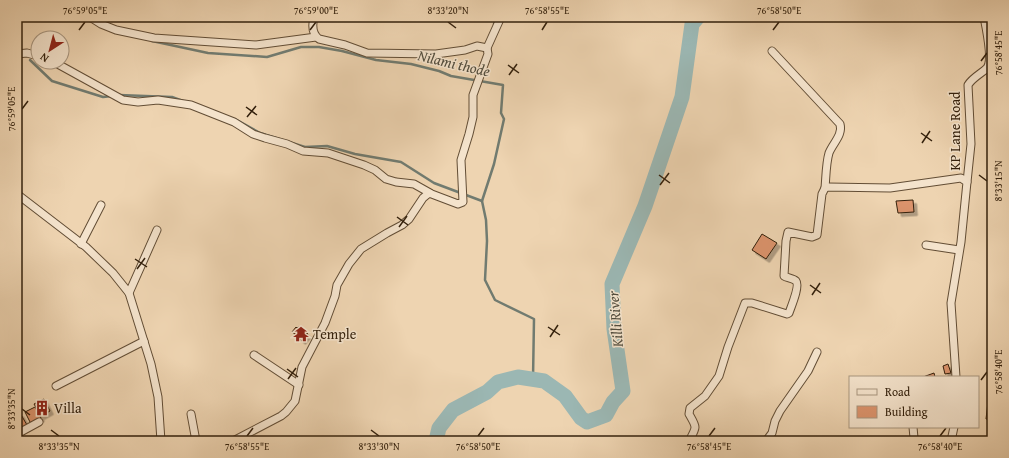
<svg xmlns="http://www.w3.org/2000/svg" width="1009" height="458" font-family="'Gentium Book Plus',serif">
<defs>
<filter id="shadow"><feDropShadow dx="3.5" dy="3.5" stdDeviation="0" flood-color="#0004"/></filter>
</defs>
<rect width="100%" height="100%" fill="#eed4b1"/>
<filter id="stains"><feTurbulence type="fractalNoise" baseFrequency=".005" numOctaves="4"/><feColorMatrix values="0 0 0 0 .2 0 0 0 0 .09 0 0 0 0 .02 0 0 0 .5 -.17"/></filter>
<radialGradient id="worn" r=".72"><stop offset=".6" stop-color="#630" stop-opacity="0"/><stop offset="1" stop-color="#630" stop-opacity=".3"/></radialGradient>
<g fill="none" stroke-linecap="round" stroke-linejoin="round">
<g stroke="#717b70" stroke-width="2.5">
<polyline points="84,17 90,21"/>
<polyline points="494,24 497,17"/>
<polyline points="152,41 208,53 267,57 301,47 319,47 342,51 376,60 411,64 439,71 451,76 503,85 501,113 504,119 494,164 482,201 486,220 487,241 485,280 495,300 534,319 533,379"/>
<polyline points="30,60 52,81 103,97 112,96"/>
<polyline points="119,95 172,97 183,101"/>
<polyline points="235,119 260,133 305,147 327,146 355,154 401,162 434,183 482,201"/>
</g>
<polyline stroke="#9bb7b3" stroke-width="15" points="436,441 439,428 453,410 487,392 498,382 518,377 544,381 565,396 581,418 587,422 606,415 613,402 623,391 614,329 612,284 645,206 682,97 692,24 698,17"/>
</g>
<g fill="#db936c" stroke="#33200c" filter="url(#shadow)">
<polygon points="913,200 914,212 898,213 896,201"/>
<polygon points="762,234 777,243 766,259 752,250"/>
<polygon points="296,327 297,328 298,327 308,334 302,341 295,335 295,334 292,332"/>
<polygon points="948,364 951,373 945,374 943,366"/>
<polygon points="934,373 935,377 923,377"/>
<polygon points="44,399 50,411 41,416 34,404"/>
<polygon points="988,402 992,403 992,420 986,419"/>
<polygon points="35,407 41,418 31,424 25,412"/>
<polygon points="20,413 27,425 17,431 17,415"/>
</g>
<g fill="none" stroke-linecap="round" stroke-linejoin="round">
<defs>
<g id="minor">
<polyline points="90,17 101,24 116,30 154,38 256,45 316,37"/>
<polyline points="487,48 501,17"/>
<path d="M772 51 840 124C843 135 833 143 829 153 826 163 826 177 825 188"/>
<polyline points="17,54 27,53 38,56"/>
<polyline points="54,62 123,100 138,102 158,100 191,105 234,122 253,134 265,138 287,144 303,151 328,153 364,165 375,170 386,179 396,182 414,184 430,193"/>
<path d="M967 182 971 144 968 85C973 77 981 74 987 68 993 60 986 27 984 17"/>
<polyline points="17,194 86,247 113,273 129,293 151,364 158,397 161,441"/>
<polyline points="81,244 101,205"/>
<polyline points="926,245 959,250"/>
<polyline points="129,293 157,230"/>
<polyline points="254,355 299,385"/>
<polyline points="56,386 144,341"/>
<polyline points="191,414 196,441"/>
<polyline points="913,427 914,438 918,441"/>
<polyline points="17,434 39,422"/>
<path d="M233 441 281 416 286 412 295 401 302 367 325 323 335 296 337 285 349 264 361 249 387 233 402 225 409 219 423 198 429 193 458 204 463 202 461 160 469 134 473 117V95L488 54 487 48 477 46 465 50 436 54 367 53 345 45 319 39C312 34 312 25 314 17"/>
<path d="M689 441C697 426 697 428 689 414L690 408 705 396 719 376 728 347 745 303H752L787 314 789 313C791 307 800 286 796 281 793 278 787 278 784 276L786 241 788 232 812 237 817 235 822 194 825 188 828 187 890 188 961 178 967 182 961 242 951 303 956 377"/>
<polyline points="766,441 772,433 775,421 780,411 808,371 817,352"/>
<polyline points="951,441 954,427"/>
</g>
</defs>
<use href="#minor" stroke="#624d35" stroke-width="9"/>
<use href="#minor" stroke="#f4e3cc" stroke-width="7"/>
</g>
<path fill="none" stroke="#33200c" stroke-width="1.5" d="M448 22 456 28M79 30 85 22M310 30 316 22M542 30 547 22M773 30 779 22M981 61 987 53M508 65 519 73M509 75 517 64M246 107 257 115M22 109 28 101M247 117 256 106M921 133 932 141M922 143 930 131M659 175 670 183M979 175 987 181M660 185 669 173M397 217 408 225M399 227 407 216M135 259 147 267M137 269 145 258M810 285 821 293M812 295 820 283M548 327 560 335M550 337 558 325M287 369 298 377M288 379 296 368M981 380 987 372M22 409 30 415M51 430 59 436M371 430 379 436M247 436 253 428M478 436 484 428M709 436 715 428M940 436 946 428"/>
<defs>
<symbol id="temple-bare" viewBox="-9 -9 18 18"><path d="M0-6L5-2H3V0L6.5 2.5H4V6H1.5V3h-3V6H-4V2.5H-6.5L-3 0V-2H-5Z" fill="#8f2418" stroke="#f4e3cc" stroke-width="2.5" paint-order="stroke"/></symbol>
<symbol id="building-bare" viewBox="-9 -9 18 18"><path d="M-4-6H4V6H1V3H-1V6H-4ZM-2.5-4.3h1.7v1.8h-1.7ZM.8-4.3h1.7v1.8H.8ZM-2.5-1h1.7V.8h-1.7ZM.8-1h1.7V.8H.8Z" fill="#8f2418" stroke="#f4e3cc" stroke-width="2.5" paint-order="stroke"/></symbol>
</defs>
<g fill-rule="evenodd">
<use href="#temple-bare" x="290" y="323" width="22" height="22"/>
<use href="#building-bare" x="31" y="397" width="22" height="22"/>
</g>
<g text-anchor="middle" dominant-baseline="central" stroke-width="3" stroke-linejoin="round" paint-order="stroke">
<g font-size="14" fill="#33200c" stroke="#f4e3cc">
<text transform="translate(955 131) rotate(-90)">KP Lane Road</text>
</g>
<g font-size="14" fill="#33200c" stroke="#f4e3cc" text-anchor="start">
<text x="313" y="334">Temple</text>
<text x="54" y="408">Villa</text>
</g>
<g font-size="15" font-style="italic" fill="#524d3e" stroke="#f4e3cc">
<text transform="translate(454 63) rotate(13)">Nilami thode</text>
<text transform="translate(615 319) rotate(-95)">Killi River</text>
</g>
</g>
<rect width="1009" height="458" fill="none" stroke="#eed4b1" stroke-width="44"/>
<rect x="849" y="376" width="130" height="52" fill="#f4e3cc" stroke="#a7957f"/>
<rect x="857" y="389" width="20" height="6" fill="#f4e3cc" stroke="#a7957f"/>
<text x="885" y="396" font-size="12" fill="#33200c">Road</text>
<rect x="857" y="406" width="20" height="12" fill="#db936c" stroke="#a7957f"/>
<text x="885" y="416" font-size="12" fill="#33200c">Building</text>
<g transform="translate(50 50) rotate(216)"><circle r="19" fill="#f4e3cc" stroke="#a7957f"/>
<path d="M0-3L7 15L0 10L-7 15Z" fill="#8f2418"/>
<text y="-6" font-size="11" font-weight="bold" text-anchor="middle" fill="#33200c">N</text>
</g>
<rect x="22" y="22" width="965" height="414" fill="none" stroke="#33200c" stroke-width="1.5"/>
<g font-size="10" text-anchor="middle" fill="#33200c">
<text x="85" y="14">76°59'05"E</text>
<text x="316" y="14">76°59'00"E</text>
<text x="448" y="14">8°33'20"N</text>
<text x="547" y="14">76°58'55"E</text>
<text x="779" y="14">76°58'50"E</text>
<text transform="translate(998 53) rotate(-90)" y="4">76°58'45"E</text>
<text transform="translate(11 109) rotate(-90)" y="4">76°59'05"E</text>
<text transform="translate(998 181) rotate(-90)" y="4">8°33'15"N</text>
<text transform="translate(998 372) rotate(-90)" y="4">76°58'40"E</text>
<text transform="translate(11 409) rotate(-90)" y="4">8°33'35"N</text>
<text x="59" y="450">8°33'35"N</text>
<text x="247" y="450">76°58'55"E</text>
<text x="379" y="450">8°33'30"N</text>
<text x="478" y="450">76°58'50"E</text>
<text x="709" y="450">76°58'45"E</text>
<text x="940" y="450">76°58'40"E</text>
</g>
<rect width="100%" height="100%" filter="url(#stains)"/>
<rect width="100%" height="100%" fill="url(#worn)"/>
</svg>
